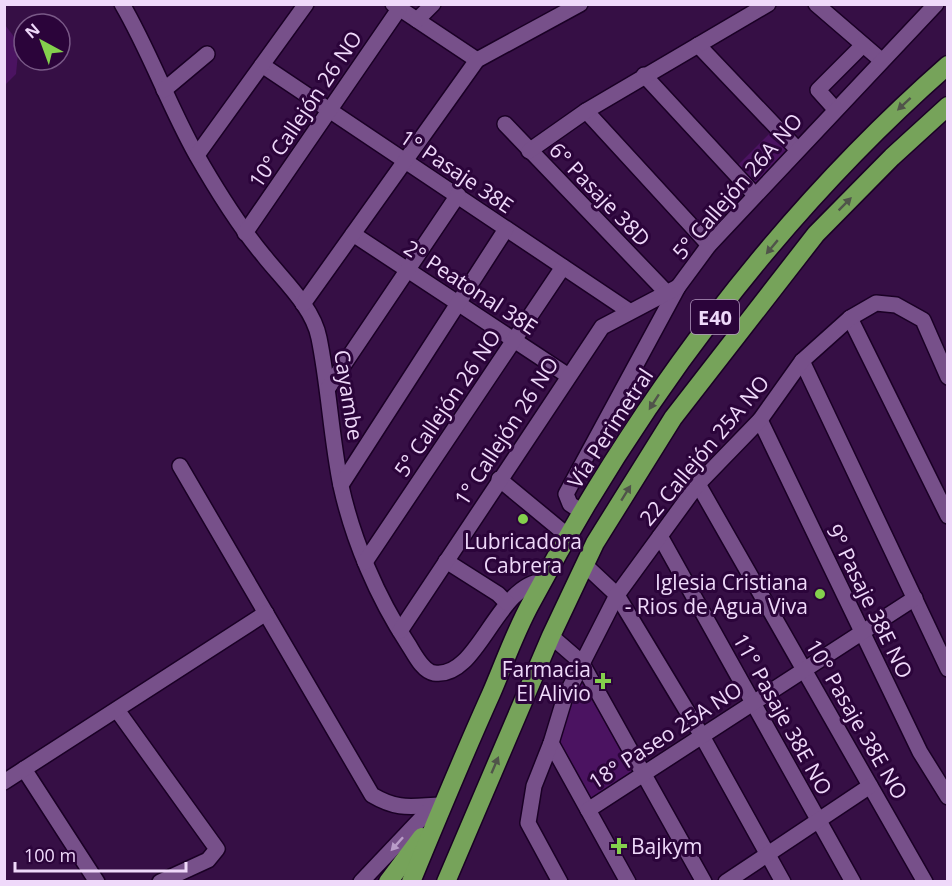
<svg xmlns="http://www.w3.org/2000/svg" width="952" height="886" font-family="'Open Sans',sans-serif">
<rect width="100%" height="100%" fill="#360f45"/>
<g fill="#4b1361">
<polygon points="5,25 19,43 16,74 5,85"/>
<polygon points="772,131 789,150 752,188 735,168"/>
<polygon points="580,680 637,775 592,804 555,743"/>
</g>
<g fill="none" stroke-linecap="round" stroke-linejoin="round">
<defs>
<g id="minor">
<path d="M122 4C150 52 169 106 196 154 216 189 239 226 264 256 283 280 313 307 319 338 329 387 331 437 341 486 353 540 377 597 408 644 414 653 422 671 434 673 478 680 496 585 543 581"/>
<polyline points="393,4 477,60"/>
<polyline points="816,4 881,60"/>
<polyline points="417,20 433,4"/>
<polyline points="698,45 797,149"/>
<polyline points="262,65 629,311"/>
<polyline points="644,75 755,195"/>
<polyline points="164,90 207,54"/>
<polyline points="835,109 818,90 863,45"/>
<polyline points="586,111 709,245"/>
<polyline points="505,124 667,293"/>
<polyline points="529,151 586,111 768,4"/>
<polyline points="197,155 306,4"/>
<polyline points="245,233 399,9"/>
<polyline points="353,234 567,375"/>
<polyline points="303,304 477,60 580,4"/>
<polyline points="850,318 948,516"/>
<polyline points="802,361 948,669"/>
<polyline points="328,388 458,195"/>
<polyline points="760,420 920,752 948,797"/>
<path d="M180 466 372 795C399 811 412 806 442 805"/>
<polyline points="499,479 568,536"/>
<polyline points="698,484 925,882"/>
<polyline points="341,485 506,229"/>
<polyline points="582,512 570,504 566,494 678,287 709,245 936,4"/>
<polyline points="660,536 853,882"/>
<polyline points="446,561 498,594 507,603"/>
<polyline points="365,562 563,267"/>
<polyline points="585,565 617,595 702,736 783,882"/>
<polyline points="400,631 602,327 678,287"/>
<polyline points="551,636 581,662 704,882"/>
<polyline points="117,710 217,849 208,860 160,882"/>
<polyline points="551,743 628,882"/>
<polyline points="24,769 97,882"/>
<polyline points="4,782 266,613"/>
<polyline points="588,810 915,598"/>
<polyline points="361,882 433,806"/>
<polyline points="560,882 528,823 534,786 551,743 565,697 617,595 698,484 760,420 802,361 850,318 876,303 896,305 923,320 948,377"/>
<polyline points="726,882 870,786"/>
</g>
<g id="highway">
<polyline points="388,882 422,837"/>
<path d="M411 882C437 819 463 756 491 694 504 664 515 632 531 603 637 403 777 215 948 65"/>
<polyline points="446,882 551,636 595,543 673,418 816,234 892,157 948,106"/>
</g>
</defs>
<use href="#minor" stroke="#1a0025" stroke-width="18"/>
<use href="#highway" stroke="#1a0025" stroke-width="21"/>
<use href="#minor" stroke="#77508a" stroke-width="15"/>
<use href="#highway" stroke="#76a35a" stroke-width="18"/>
</g>
<defs><path id="oneway-solid" d="M-6-.8H1V-3.2L6.5 0L1 3.2V.8H-6Z" transform="scale(1.5)"/></defs>
<g fill="#50544a">
<use href="#oneway-solid" transform="translate(904 104) rotate(137)"/>
<use href="#oneway-solid" transform="translate(845 204) rotate(-45)"/>
<use href="#oneway-solid" transform="translate(772 247) rotate(130)"/>
<use href="#oneway-solid" transform="translate(654 402) rotate(123)"/>
<use href="#oneway-solid" transform="translate(626 493) rotate(-58)"/>
<use href="#oneway-solid" transform="translate(495 765) rotate(-67)"/>
</g>
<use fill="#b99bc8" href="#oneway-solid" transform="translate(397 844) rotate(132)"/>
<g fill="#84d04d" stroke="#2b043a" stroke-width="2">
<circle cx="523" cy="519" r="6"/>
<circle cx="820" cy="594" r="6"/>
<path d="M600 672h6v6h6v6h-6v6h-6v-6h-6v-6h6z"/>
<path d="M616 837h6v6h6v6h-6v6h-6v-6h-6v-6h6z"/>
</g>
<g text-anchor="middle" dominant-baseline="central" stroke-width="6" stroke-linejoin="round" paint-order="stroke">
<rect fill="#2b043a" stroke="#b499c0" stroke-width="1.5" x="691" y="300" width="48" height="34" rx="4.5"/>
<g font-size="20" font-weight="bold" fill="#efd9fa">
<text x="715" y="317">E40</text>
</g>
<g font-size="21" fill="#efd9fa" stroke="#2b043a">
<text transform="translate(305 109) rotate(-56)">10° Callejón 26 NO</text>
<text transform="translate(457 171) rotate(34)">1° Pasaje 38E</text>
<text transform="translate(737 186) rotate(-49)">5° Callejón 26A NO</text>
<text transform="translate(600 194) rotate(46)">6° Pasaje 38D</text>
<text transform="translate(471 287) rotate(33)">2° Peatonal 38E</text>
<text transform="translate(349 395) rotate(81)">Cayambe</text>
<text transform="translate(447 403) rotate(-56)">5° Callejón 26 NO</text>
<text transform="translate(610 428) rotate(-57)">Vía Perimetral</text>
<text transform="translate(506 431) rotate(-57)">1° Callejón 26 NO</text>
<text transform="translate(704 450) rotate(-50)">22 Callejón 25A NO</text>
<text transform="translate(870 601) rotate(64)">9° Pasaje 38E NO</text>
<text transform="translate(783 714) rotate(61)">11° Pasaje 38E NO</text>
<text transform="translate(857 719) rotate(60)">10° Pasaje 38E NO</text>
<text transform="translate(665 735) rotate(-33)">18° Paseo 25A NO</text>
</g>
<g font-size="21" fill="#efd9fa" stroke="#2b043a" text-anchor="end">
<text x="523" y="541" text-anchor="middle">Lubricadora<tspan x="523" dy="24">Cabrera</tspan></text>
<text x="808" y="582">Iglesia Cristiana<tspan x="808" dy="24">- Rios de Agua Viva</tspan></text>
<text x="591" y="669">Farmacia<tspan x="591" dy="24">El Alivio</tspan></text>
<text x="631" y="846" text-anchor="start">Bajkym</text>
</g>
</g>
<rect width="952" height="886" fill="none" stroke="#efd9fa" stroke-width="12"/>
<g transform="translate(42 42) rotate(319)"><circle r="28" fill="#2b043a" stroke="#795987" stroke-width="1.5"/>
<path d="M0-4.5L10 22L0 15L-10 22Z" fill="#84d04d"/>
<text y="-9" font-size="16" font-weight="bold" text-anchor="middle" fill="#efd9fa">N</text>
</g>
<path d="M15 862v9h171v-9" fill="none" stroke="#efd9fa" stroke-width="3"/>
<text x="24" y="862" font-size="18" fill="#efd9fa" stroke="#2b043a" stroke-width="4.5" paint-order="stroke">100 m</text>
</svg>
